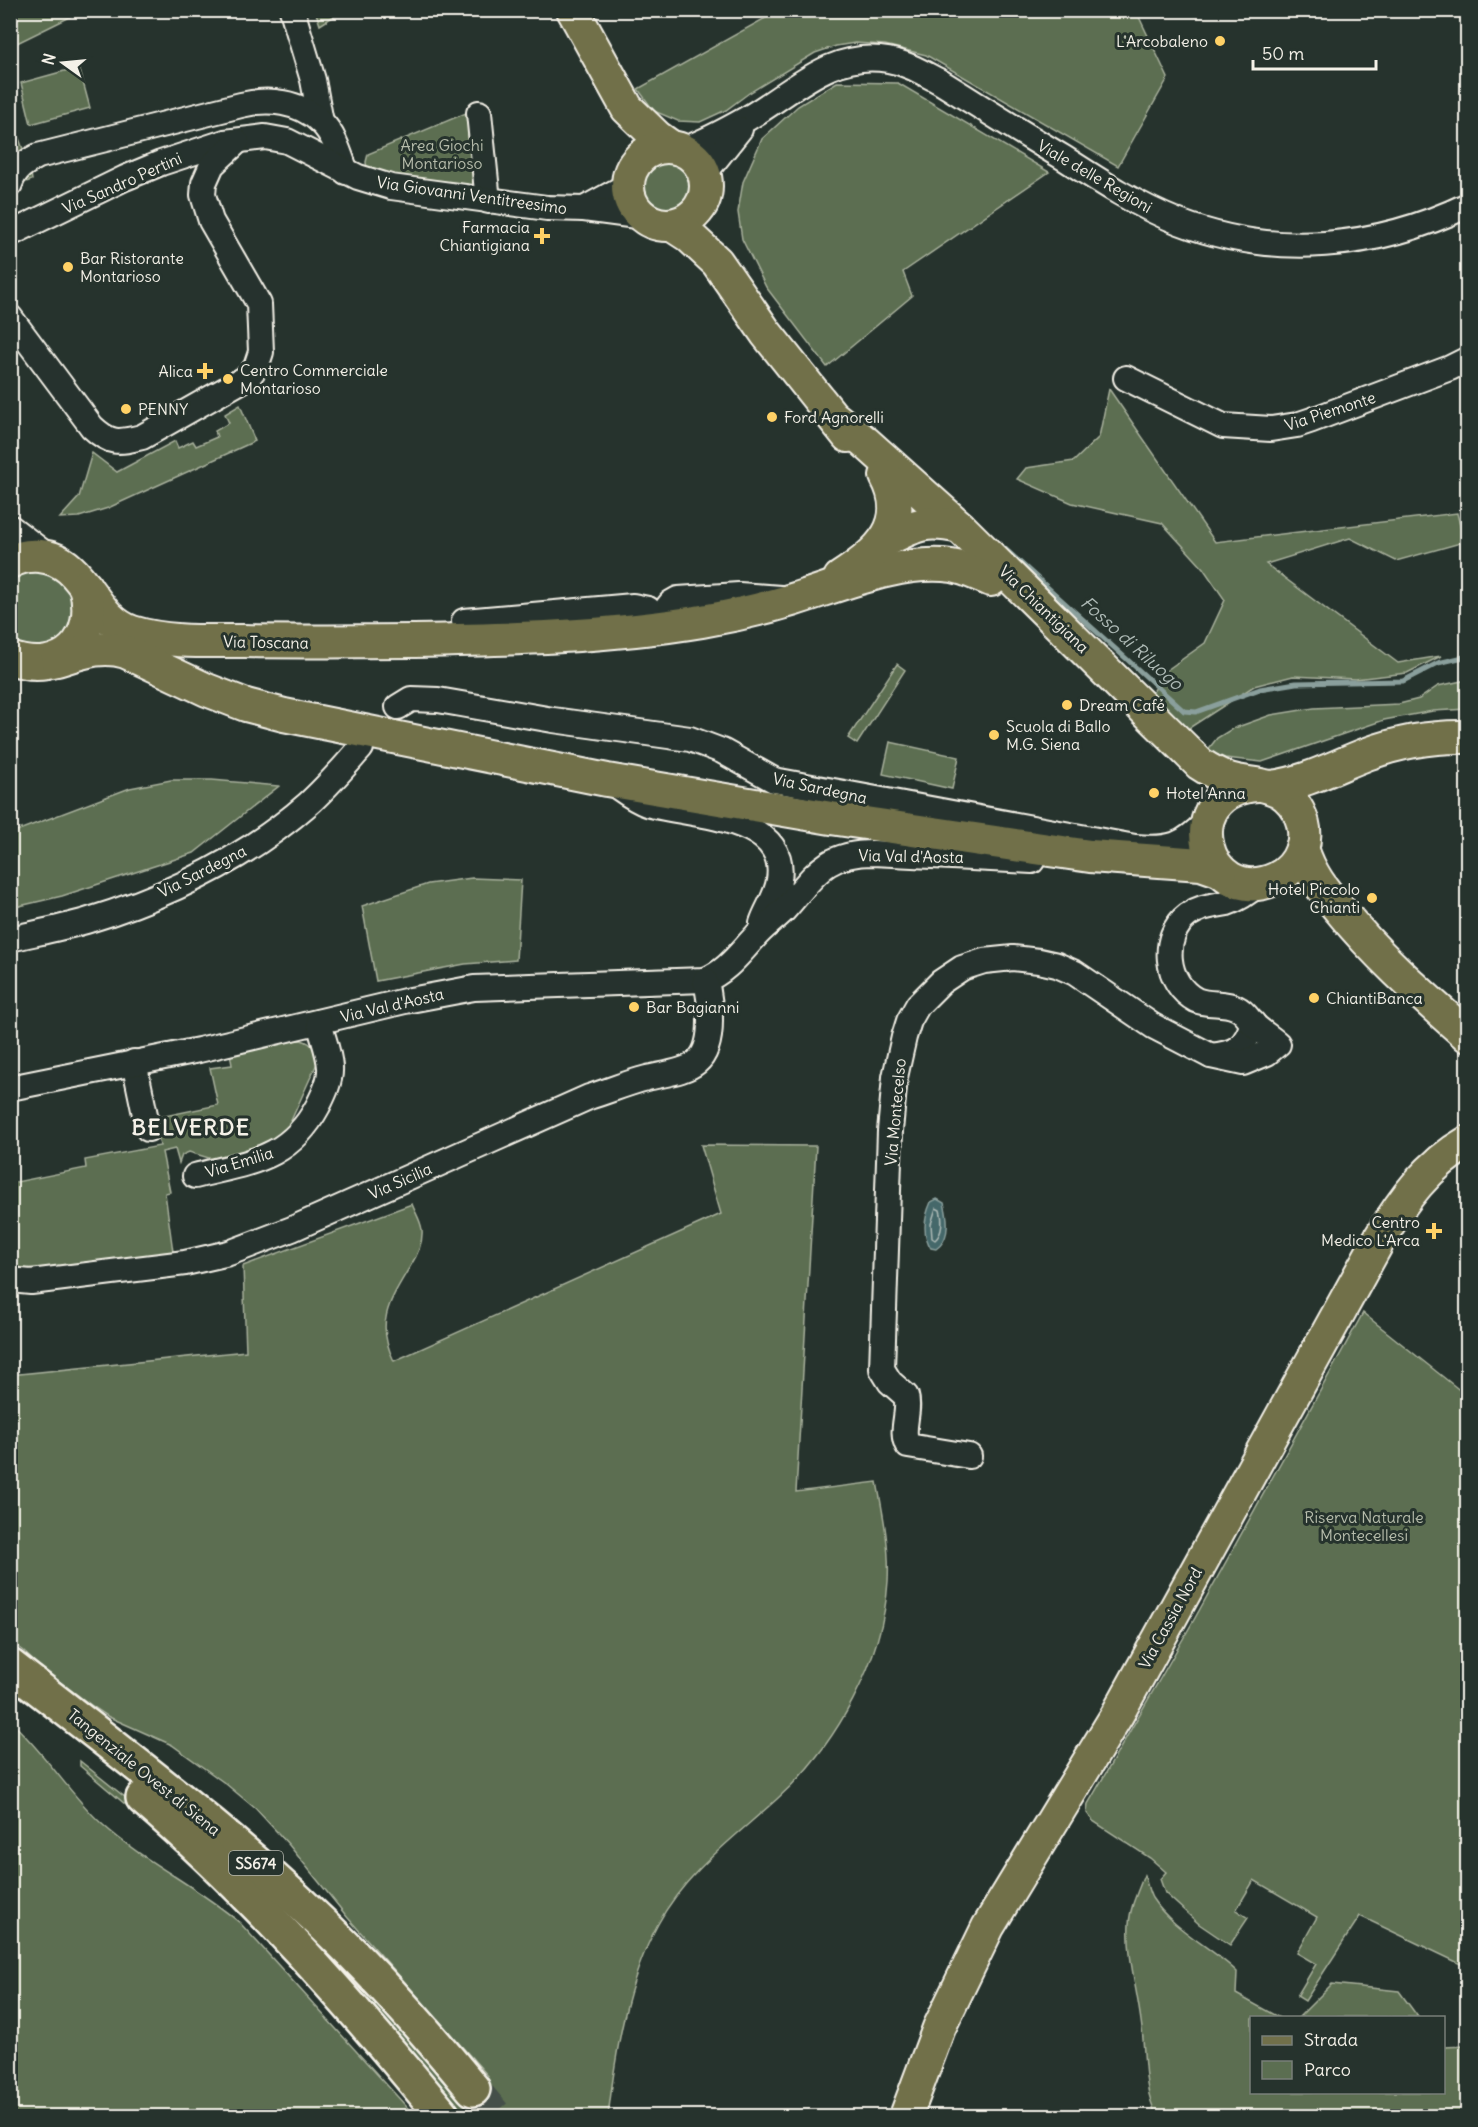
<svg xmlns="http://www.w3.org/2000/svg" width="1478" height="2127" font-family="Delius,sans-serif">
<rect width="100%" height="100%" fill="#26332d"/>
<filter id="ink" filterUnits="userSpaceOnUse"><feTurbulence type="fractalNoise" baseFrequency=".0167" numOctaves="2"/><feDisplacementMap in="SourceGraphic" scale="12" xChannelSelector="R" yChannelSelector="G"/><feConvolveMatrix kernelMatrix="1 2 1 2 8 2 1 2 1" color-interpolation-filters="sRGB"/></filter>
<g filter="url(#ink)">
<g fill="#5b6e51" stroke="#a8b09c" stroke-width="1.5">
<polygon points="11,10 70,11 70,17 11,46"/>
<polygon points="315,10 342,10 342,11 320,25"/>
<polygon points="778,11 1145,11 1139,17 1168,78 1118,166 926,55 885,45 855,43 836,46 815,53 749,93 726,110 700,122 678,121 654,111 638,89"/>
<polygon points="79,67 90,108 31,124 21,83"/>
<polygon points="837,82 898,83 1049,172 903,272 912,296 827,367 766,287 742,239 738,212 743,182 762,139 798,106"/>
<polygon points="466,113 473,151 475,185 405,181 367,169 366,162 368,154"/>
<polygon points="11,118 30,167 32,180 20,184 11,207"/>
<circle cx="669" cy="186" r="30"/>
<polygon points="1109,389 1215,542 1457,513 1464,542 1396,561 1350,538 1266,564 1398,663 1441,656 1407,673 1355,679 1293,676 1254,686 1183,732 1149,698 1167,670 1205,643 1225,600 1203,568 1162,523 1072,503 1017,479 1026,468 1074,461 1099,437"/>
<polygon points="240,405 255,441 108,508 79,517 60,518 79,497 92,453 117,472 175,441 178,448 193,441 196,446 217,437 215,431 229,423 225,414"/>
<polygon points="25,570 51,572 71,589 76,616 64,641 39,652 11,644 11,577"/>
<polygon points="897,664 905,670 857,744 848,738"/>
<polygon points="1467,680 1467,709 1433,711 1384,720 1262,762 1225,758 1207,751 1217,738 1232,729 1271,715 1314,708 1399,704 1419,699 1438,686"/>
<polygon points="890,742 959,757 952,789 883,774"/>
<polygon points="171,780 212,780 279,786 194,853 62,896 11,908 11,833 130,788"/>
<polygon points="472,878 521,880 516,960 465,964 376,981 362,906 428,884"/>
<path d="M297 1040C311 1040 316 1049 318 1061L289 1125 277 1140 222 1162 189 1152 182 1155 179 1163 175 1149 162 1152 170 1192 165 1193 174 1259 26 1274 11 1271V1183L86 1168 85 1160 160 1146 155 1118 218 1105 210 1068 232 1065 230 1053Z"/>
<path d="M701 1145 816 1146 796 1492 877 1482C883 1514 890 1548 888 1581 883 1661 836 1746 777 1799 734 1838 686 1872 658 1924 626 1983 616 2051 608 2116H442L301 1935 261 1880 466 2095 488 2076 348 1918 289 1845 256 1809 226 1784 172 1745 109 1717 91 1705 39 1666 11 1640 10 1375 246 1351 243 1266 412 1204C415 1212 421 1221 422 1230 423 1243 418 1254 411 1265 391 1299 374 1321 394 1361L721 1214Z"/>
<polygon points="1363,1313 1467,1396 1467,1967 1360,1916 1305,2001 1297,1996 1316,1964 1297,1953 1317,1917 1254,1880 1236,1910 1248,1918 1230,1945 1199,1924 1165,1893 1160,1879 1166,1872 1150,1858 1093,1821 1087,1813 1088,1804 1195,1618"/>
<path d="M10 1721C45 1752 68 1793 102 1824 144 1862 197 1886 240 1923L415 2116H11Z"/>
<polygon points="80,1761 131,1802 184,1854 80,1766"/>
<path d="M1144 1875C1147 1882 1148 1891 1152 1898 1173 1930 1210 1946 1237 1972L1236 1994 1278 2017 1252 2018V2092H1444V2047L1467 2046V2116H1157C1142 2087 1146 2053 1141 2021 1137 1989 1127 1956 1129 1924 1130 1907 1138 1891 1144 1875Z"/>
<polygon points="1332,1984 1399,1991 1418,2017 1299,2017"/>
</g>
<path fill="#44686a" stroke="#8a9f9c" stroke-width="1.5" d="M937 1199 944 1203C948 1218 951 1239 936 1249L931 1248C922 1234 924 1218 931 1202Z"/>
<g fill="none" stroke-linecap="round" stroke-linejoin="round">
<path stroke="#aebab6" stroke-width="1.5" d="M936 1208 940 1210C943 1220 943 1233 935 1240L932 1238 931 1224Z"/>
<polyline stroke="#8a9f9c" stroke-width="5" points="1002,546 1184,711 1196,712 1260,689 1296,683 1403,681 1438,663 1468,656"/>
<polyline stroke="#455049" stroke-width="33" stroke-dasharray="33 16" stroke-linecap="butt" points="473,2089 496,2116"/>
<defs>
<g id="minor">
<polyline points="292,10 313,80 321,122"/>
<polyline points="479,113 488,201"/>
<path d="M682 150C705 142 727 130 748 118 793 92 831 50 888 60 907 63 923 73 939 81 981 107 1022 133 1064 158 1101 182 1138 206 1179 222 1275 259 1376 249 1468 205"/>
<polyline points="704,174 740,129"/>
<path d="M10 184C15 168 25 163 38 156L241 105C268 98 299 101 321 122 334 134 340 155 346 172"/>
<polyline points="584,209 628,185"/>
<polyline points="10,234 125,178 161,163 225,142 265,137 287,141 358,177 391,187 547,208 584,209 644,217"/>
<path d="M10 317 92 427C110 444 118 443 142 437L248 377 256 367 261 352 259 304 211 221 203 195 204 183 212 165 237 142"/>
<polyline points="1126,378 1223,426 1271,429 1297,425 1312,420 1450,368 1468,359"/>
<polyline points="10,527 49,557"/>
<polyline points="670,626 667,608 671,603 678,599 739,595 781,598"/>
<polyline points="469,640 464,621 633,606 648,609 656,628"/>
<path d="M398 707 411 699 438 700 553 720 690 739 722 751 774 780 1135 847C1170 850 1183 846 1207 821"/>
<path d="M615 785C625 792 635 800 647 804 689 816 789 815 779 880 777 896 767 908 762 923"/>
<path d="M10 939C36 933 62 928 86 921 165 897 245 859 308 804 327 787 344 767 361 748"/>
<path d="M1211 1056C1236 1053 1245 1048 1253 1023"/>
<polyline points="134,1062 148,1129"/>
<path d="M10 1088 199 1050 405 1001 474 988 705 980C726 972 739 954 754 938 763 927 774 920 784 910 814 877 823 853 873 853L1032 861"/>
<path d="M195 1176C250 1162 289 1160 318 1106 324 1094 331 1080 330 1067 329 1052 322 1036 319 1022"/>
<path d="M10 1280 31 1282 185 1263 229 1253 292 1229 589 1097C608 1091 627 1083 647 1078 687 1069 710 1070 710 1021 710 1007 710 994 705 980"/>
<path d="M969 1456 908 1446C899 1431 911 1412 906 1396L890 1382 882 1369 890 1131 895 1077 904 1037 909 1021 918 1005 941 982 962 968 984 961 1013 958 1039 961 1057 965 1075 973 1153 1026 1211 1056 1243 1063 1267 1053 1278 1044C1270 1037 1260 1031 1253 1024 1248 1018 1244 1011 1237 1008 1224 1001 1209 1006 1196 1000 1165 984 1160 936 1188 915 1201 906 1213 906 1227 903 1240 899 1249 892 1258 884"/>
</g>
<g id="major">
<polyline points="573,10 627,108 657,137 671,147"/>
<circle cx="667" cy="186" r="39"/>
<polyline points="672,225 689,236 717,262 766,333 848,436"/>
<path d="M836 419 865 442 960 527 1200 764C1209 770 1218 775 1229 779 1242 783 1256 783 1269 787 1295 794 1310 824 1302 849 1297 863 1287 874 1275 879 1204 910 1172 791 1257 785"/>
<path d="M884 541C916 525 924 519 960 527"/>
<path d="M10 562C19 557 30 555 40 556 87 560 90 618 132 632 167 643 208 641 244 641 301 642 357 641 414 641 510 639 607 637 702 621 732 616 762 609 792 600 841 585 900 559 952 566 965 568 978 575 991 580"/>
<path d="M840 578C879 553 912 524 886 476"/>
<path d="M10 658C63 677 100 639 85 586"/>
<path d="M57 660C80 653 102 644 126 652L207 690 246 705 284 715 607 780 831 818 1090 856 1201 864 1221 871"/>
<path d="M1271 787C1306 783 1335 766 1367 754 1399 742 1434 736 1468 737"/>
<path d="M1302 848C1310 874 1323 890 1340 910 1378 957 1423 996 1468 1036"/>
<path d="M906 2116 939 2028 988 1927 1117 1715 1380 1238C1403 1199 1428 1165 1468 1142"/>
</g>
<g id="highway">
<path d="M10 1666C113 1746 218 1825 313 1915 371 1969 423 2028 473 2089"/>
<path d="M143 1798C254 1893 350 2003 443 2116"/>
</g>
</defs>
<use href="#minor" stroke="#f4f1e8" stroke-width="28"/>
<use href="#major" stroke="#f4f1e8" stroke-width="36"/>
<use href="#highway" stroke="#f4f1e8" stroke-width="38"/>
<use href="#minor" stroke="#26332d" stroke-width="24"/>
<use href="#major" stroke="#71704a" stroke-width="32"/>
<use href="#highway" stroke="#71704a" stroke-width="33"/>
</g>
</g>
<g fill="#ffd166" stroke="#26332d" stroke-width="2">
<circle cx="1220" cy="41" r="6"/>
<path d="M539 227h6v6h6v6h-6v6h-6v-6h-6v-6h6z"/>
<circle cx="68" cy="267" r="6"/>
<path d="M202 362h6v6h6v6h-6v6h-6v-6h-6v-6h6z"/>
<circle cx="228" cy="379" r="6"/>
<circle cx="126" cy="409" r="6"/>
<circle cx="772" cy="417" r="6"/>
<circle cx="1067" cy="705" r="6"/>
<circle cx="994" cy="735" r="6"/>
<circle cx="1154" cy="793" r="6"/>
<circle cx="1372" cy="898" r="6"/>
<circle cx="1314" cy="998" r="6"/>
<circle cx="634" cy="1007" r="6"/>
<path d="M1431 1222h6v6h6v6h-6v6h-6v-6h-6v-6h6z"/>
</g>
<g text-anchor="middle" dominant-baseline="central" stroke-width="6" stroke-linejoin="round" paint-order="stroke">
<rect fill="#26332d" stroke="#b6b8b0" stroke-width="1.5" x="229" y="1851" width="54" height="24" rx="4.5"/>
<g font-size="15" font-weight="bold" fill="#f4f1e8">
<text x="256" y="1863">SS674</text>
</g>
<g font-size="16" fill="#f4f1e8" stroke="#26332d" text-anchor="start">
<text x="1208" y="41" text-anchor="end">L'Arcobaleno</text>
<text x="530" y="227" text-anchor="end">Farmacia<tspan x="530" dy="18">Chiantigiana</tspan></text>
<text x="80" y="258">Bar Ristorante<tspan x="80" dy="18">Montarioso</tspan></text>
<text x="240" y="370">Centro Commerciale<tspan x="240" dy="18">Montarioso</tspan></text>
<text x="193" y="371" text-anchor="end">Alica</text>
<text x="138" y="409">PENNY</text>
<text x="784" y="417">Ford Agnorelli</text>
<text x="1079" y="705">Dream Café</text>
<text x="1006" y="726">Scuola di Ballo<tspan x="1006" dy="18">M.G. Siena</tspan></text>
<text x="1166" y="793">Hotel Anna</text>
<text x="1360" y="889" text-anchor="end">Hotel Piccolo<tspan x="1360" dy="18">Chianti</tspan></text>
<text x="1326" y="998">ChiantiBanca</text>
<text x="646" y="1007">Bar Bagianni</text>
<text x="1420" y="1222" text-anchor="end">Centro<tspan x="1420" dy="18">Medico L'Arca</tspan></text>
</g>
<g font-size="16" fill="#b7bdac" stroke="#26332d">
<text x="442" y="145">Area Giochi<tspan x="442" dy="18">Montarioso</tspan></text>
<text x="1364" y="1517">Riserva Naturale<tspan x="1364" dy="18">Montecellesi</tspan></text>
</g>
<g font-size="16" fill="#f4f1e8" stroke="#26332d">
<text transform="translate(1095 176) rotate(30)">Viale delle Regioni</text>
<text transform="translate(122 183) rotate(-24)">Via Sandro Pertini</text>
<text transform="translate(472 195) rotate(8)">Via Giovanni Ventitreesimo</text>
<text transform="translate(1330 411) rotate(-18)">Via Piemonte</text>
<text transform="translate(1044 609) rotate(44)">Via Chiantigiana</text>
<text transform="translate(266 642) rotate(1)">Via Toscana</text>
<text transform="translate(820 788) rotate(12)">Via Sardegna</text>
<text transform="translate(911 856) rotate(1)">Via Val d'Aosta</text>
<text transform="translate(202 871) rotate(-27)">Via Sardegna</text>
<text transform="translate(392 1005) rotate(-13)">Via Val d'Aosta</text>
<text transform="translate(895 1112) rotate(-85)">Via Montecelso</text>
<text transform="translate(239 1162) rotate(-17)">Via Emilia</text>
<text transform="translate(400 1181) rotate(-24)">Via Sicilia</text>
<text transform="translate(1170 1618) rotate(-61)">Via Cassia Nord</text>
<text transform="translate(144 1772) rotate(39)">Tangenziale Ovest di Siena</text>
</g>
<g font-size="18" font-style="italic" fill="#aebab6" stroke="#26332d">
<text transform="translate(1132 643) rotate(42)">Fosso di Riluogo</text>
</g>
<g font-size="22" font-weight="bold" letter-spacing="1.5" fill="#f4f1e8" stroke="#26332d">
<text x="191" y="1127">BELVERDE</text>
</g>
</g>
<rect width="1478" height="2127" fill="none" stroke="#26332d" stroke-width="36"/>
<rect x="18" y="18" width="1442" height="2091" fill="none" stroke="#f4f1e8" stroke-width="2" filter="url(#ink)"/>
<rect x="1250" y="2016" width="195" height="78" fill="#26332d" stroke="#787f78" stroke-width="1.5"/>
<rect x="1262" y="2036" width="30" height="9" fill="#71704a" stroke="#787f78" stroke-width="1.5"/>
<text x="1304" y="2046" font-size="18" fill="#f4f1e8">Strada</text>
<rect x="1262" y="2061" width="30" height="18" fill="#5b6e51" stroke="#787f78" stroke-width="1.5"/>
<text x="1304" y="2076" font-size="18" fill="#f4f1e8">Parco</text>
<g transform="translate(63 63) rotate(285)" stroke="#26332d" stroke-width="4.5" paint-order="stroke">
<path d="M0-4.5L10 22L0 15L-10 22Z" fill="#f4f1e8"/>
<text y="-9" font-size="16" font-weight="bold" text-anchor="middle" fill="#f4f1e8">N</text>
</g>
<path d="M1253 60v9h123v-9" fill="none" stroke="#f4f1e8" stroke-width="3"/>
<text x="1262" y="60" font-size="18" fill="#f4f1e8" stroke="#26332d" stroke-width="4.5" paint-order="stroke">50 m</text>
</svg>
